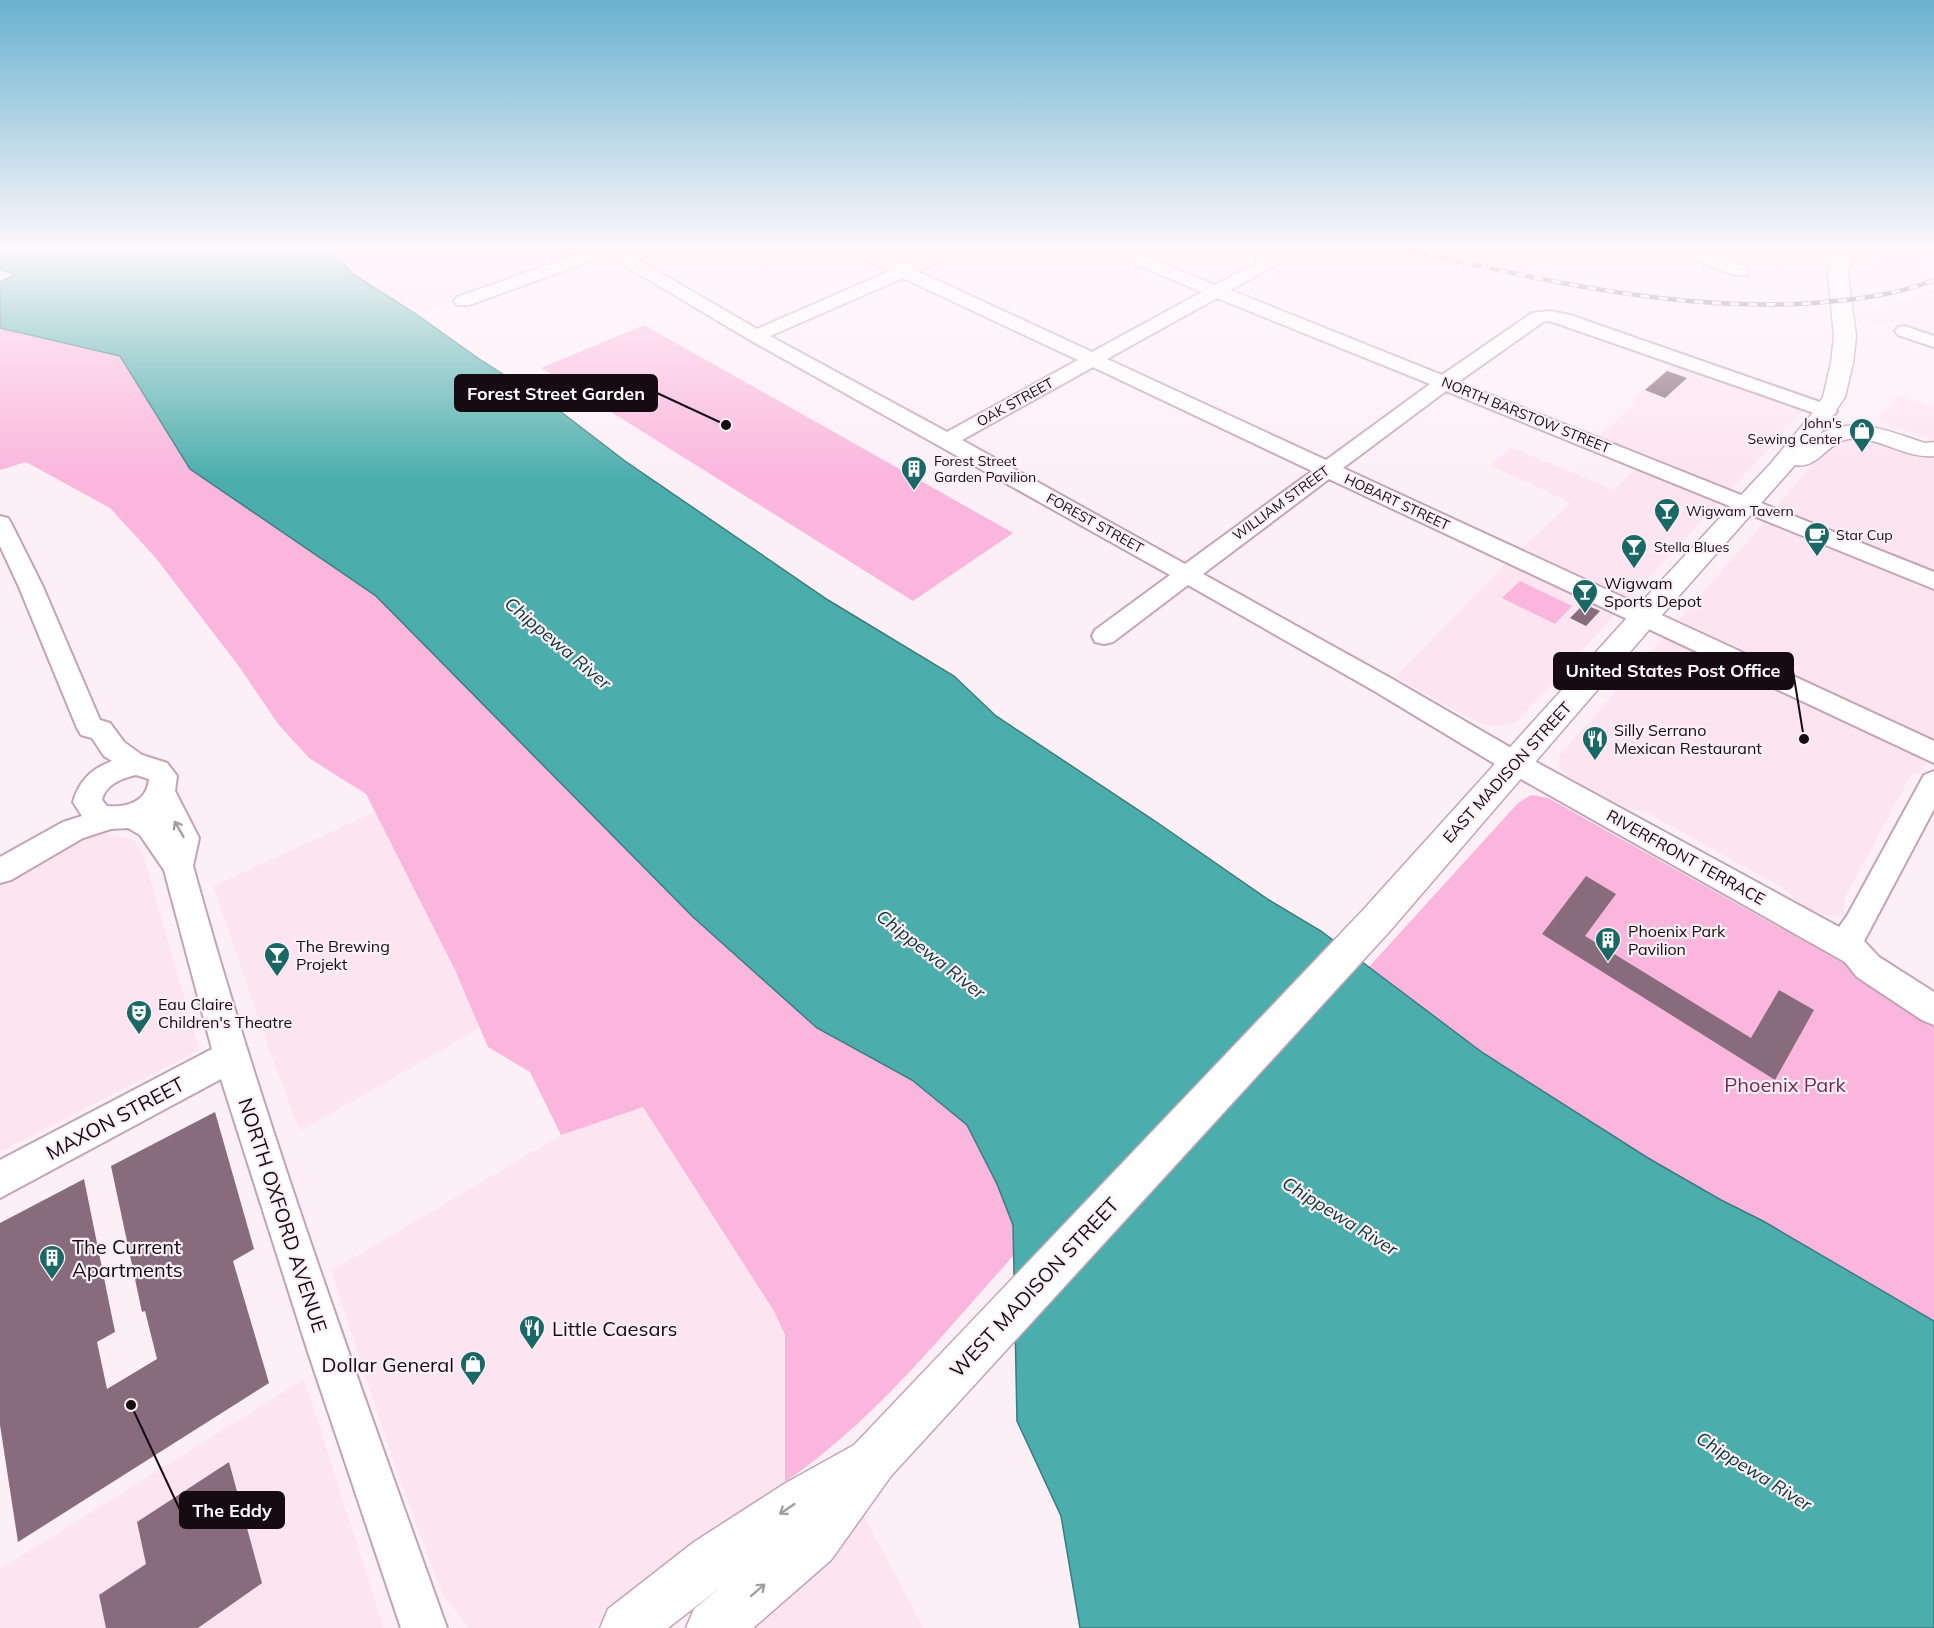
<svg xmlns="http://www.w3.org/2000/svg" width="1934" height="1628" font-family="Mulish,sans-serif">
<rect width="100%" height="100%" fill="#fdeff6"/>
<g fill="#fce4f1">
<polygon points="332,251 593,251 416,314 353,274"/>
<polygon points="1871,251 1934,251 1934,259 1883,281"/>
<polygon points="1934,289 1934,337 1905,323 1887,322 1882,325 1853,317"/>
<polygon points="1674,363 1805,409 1516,722 1499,727 1479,723 1395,677 1513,556 1571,503 1490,465 1511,447 1614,490 1647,458 1598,437 1636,403 1631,400"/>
<polygon points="1899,395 1934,407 1934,441 1877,420"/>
<polygon points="1850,436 1900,446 1934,458 1934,571 1783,510 1777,506 1828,446"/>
<polygon points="1763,524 1780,527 1934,590 1934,751 1921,772 1911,775 1845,897 1843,915 1832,917 1799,905 1789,892 1650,814 1622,806 1570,777 1560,768 1559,762 1560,755"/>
<polygon points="375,812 455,970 480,1028 300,1131 268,1046 213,886"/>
<polygon points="108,834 132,839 142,851 199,1050 0,1152 0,881 77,839"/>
<polygon points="643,1107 774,1311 785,1335 785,1482 695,1548 592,1628 469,1628 444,1596 435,1575 395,1466 331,1271 561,1135"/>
<polygon points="304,1379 384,1628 0,1628 0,1569"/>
<polygon points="864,1516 923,1628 748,1628 835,1549"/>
</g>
<g fill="#fab6dd">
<polygon points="644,325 1013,533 913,601 541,368"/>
<path d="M0 328 120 356 190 469 376 596 693 917 817 1028 912 1080 967 1125 997 1184 1013 1225V1256C941 1336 874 1421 785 1482V1335L774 1311 643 1107 561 1135 530 1072 488 1047 455 970 366 794 309 758 278 724 238 665 155 557 110 508 26 462 0 470Z"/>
<polygon points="1520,581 1572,606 1555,624 1502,598"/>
<polygon points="1531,795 1548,798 1864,975 1934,1018 1934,1321 1763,1221 1721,1200 1648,1158 1483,1053 1368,968 1518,803"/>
</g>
<polygon fill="#4baeac" stroke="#3b7d7e" stroke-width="1.5" points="0,251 332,251 353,274 416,314 482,361 552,405 625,461 828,600 954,676 996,716 1155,821 1269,900 1321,931 1483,1053 1648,1158 1721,1200 1763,1221 1934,1321 1934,1628 1080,1628 1061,1516 1017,1421 1013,1225 997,1184 967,1125 912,1080 817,1028 693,917 376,596 190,469 120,356 0,328 0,282 15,274 0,270"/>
<g fill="#886c7c">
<polygon points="1667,371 1687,378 1665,398 1645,390"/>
<polygon points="1584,604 1600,611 1586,626 1570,618"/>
<polygon points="1586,876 1616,894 1585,936 1751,1038 1779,990 1814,1010 1775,1080 1542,934"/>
<polygon points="215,1112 254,1249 233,1261 269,1383 18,1542 0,1425 0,1223 84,1179 115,1332 97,1342 107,1389 157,1359 145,1311 142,1312 111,1166"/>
<polygon points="229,1462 262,1583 198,1628 106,1628 99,1595 146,1564 137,1522"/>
</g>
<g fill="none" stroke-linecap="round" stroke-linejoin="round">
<defs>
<g id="minor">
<path d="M588 251H623L757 329 890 271 854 254 852 251H873L904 265 937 251H958L956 254 917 271 1092 352 1202 292 1111 254 1109 251H1131L1215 285 1272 255 1280 260 1278 264 1230 290 1442 375 1532 313 1550 311 1570 315 1834 407 1837 411 1834 415H1820L1550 321 1543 322 1458 382 1934 572V589L1446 391 1343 468 1934 741V763L1329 479 1203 574 1394 680 1525 756 1839 927 1847 916 1924 775 1934 771V809L1864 941 1879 957 1934 992V1025L1922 1020 1857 977 1845 962 1505 770 1376 692 1188 585 1113 642 1104 644 1095 642 1092 636 1095 630 1170 575 750 340 607 255 469 305H457L454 301 457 297ZM903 278 1078 360 947 432 770 336ZM1217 298 1430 384 1326 460 1107 359ZM1093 367 1312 471 1185 564 962 440Z"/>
<polygon points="1674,251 1697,251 1747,267 1749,271 1747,275 1735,275 1676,254"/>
<polygon points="1904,326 1934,336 1934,347 1898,335 1895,331 1898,327"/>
<path d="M0 516 8 518 11 523 43 587 100 720 110 723 124 742 142 755 167 763 177 776 175 791 199 838 193 866C264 1124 357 1376 447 1628H401L308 1352 221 1079 0 1198V1160L212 1049 164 870 140 835 128 828 111 829 83 838 11 880 0 883V857L63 822 82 816 73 802C79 781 91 769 112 761L104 756 92 738 81 735 77 728 19 587 0 546ZM136 775 149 779C147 802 127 808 107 806L102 800C105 785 122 778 136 775Z"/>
</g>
<path id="major" d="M1833 251H1851L1848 274 1856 336 1853 363 1845 397 1820 434C1855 415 1891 432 1925 443L1934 442V456C1904 459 1878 435 1848 439 1828 442 1817 470 1795 465L1654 624 1389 932 891 1476 831 1560 753 1628H686L694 1609 721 1587 668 1628H600L608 1609 694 1542 784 1484 854 1445 1363 910 1634 610 1771 463 1811 415 1823 397 1831 363 1834 336 1828 274Z"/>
</defs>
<use href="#minor" stroke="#c3a4b5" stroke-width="4"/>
<use href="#major" stroke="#c3a4b5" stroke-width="3"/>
<use href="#minor" fill="#fff" fill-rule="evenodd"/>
<use href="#major" fill="#fff" fill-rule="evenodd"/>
<defs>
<path id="rail" d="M1411 251C1543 280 1677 312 1813 303 1855 300 1895 295 1934 280"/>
</defs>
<use href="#rail" stroke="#7a6e74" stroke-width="4.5"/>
<use href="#rail" stroke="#fdeff6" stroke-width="3" stroke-dasharray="9" stroke-linecap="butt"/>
</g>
<defs><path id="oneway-shaft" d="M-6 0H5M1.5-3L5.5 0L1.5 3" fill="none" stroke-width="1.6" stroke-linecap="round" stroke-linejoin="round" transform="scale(1.5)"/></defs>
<g stroke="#a29da0">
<use href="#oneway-shaft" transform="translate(179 829) rotate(-120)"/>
<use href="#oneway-shaft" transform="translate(787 1509) rotate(146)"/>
<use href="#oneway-shaft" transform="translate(758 1590) rotate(-41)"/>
</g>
<linearGradient id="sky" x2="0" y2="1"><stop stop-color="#69b2d0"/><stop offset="0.52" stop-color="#fef8fb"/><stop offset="1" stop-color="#fef8fb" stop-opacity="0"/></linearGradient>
<rect width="1934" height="479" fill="url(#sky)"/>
<defs>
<symbol id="shop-pin" viewBox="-11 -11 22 30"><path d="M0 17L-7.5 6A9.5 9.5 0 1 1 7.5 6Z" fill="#1a6866" stroke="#fdeff6"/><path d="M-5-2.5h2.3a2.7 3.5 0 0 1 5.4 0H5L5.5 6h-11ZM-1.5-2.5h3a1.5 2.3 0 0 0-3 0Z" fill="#fff"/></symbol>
<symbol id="building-pin" viewBox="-11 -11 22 30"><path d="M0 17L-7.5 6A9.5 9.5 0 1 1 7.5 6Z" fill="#1a6866" stroke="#fdeff6"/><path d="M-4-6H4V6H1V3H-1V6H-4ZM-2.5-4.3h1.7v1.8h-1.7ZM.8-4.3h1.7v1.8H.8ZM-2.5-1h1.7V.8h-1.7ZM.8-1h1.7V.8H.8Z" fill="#fff"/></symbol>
<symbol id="bar-pin" viewBox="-11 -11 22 30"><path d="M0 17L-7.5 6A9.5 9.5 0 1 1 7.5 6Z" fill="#1a6866" stroke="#fdeff6"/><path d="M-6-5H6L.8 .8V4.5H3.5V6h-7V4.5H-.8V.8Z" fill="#fff"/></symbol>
<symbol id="cafe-pin" viewBox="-11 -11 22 30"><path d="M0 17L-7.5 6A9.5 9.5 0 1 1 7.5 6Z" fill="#1a6866" stroke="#fdeff6"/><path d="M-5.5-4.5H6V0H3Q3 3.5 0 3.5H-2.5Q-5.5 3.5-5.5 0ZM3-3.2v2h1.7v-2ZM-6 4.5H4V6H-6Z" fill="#fff"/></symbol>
<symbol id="restaurant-pin" viewBox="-11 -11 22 30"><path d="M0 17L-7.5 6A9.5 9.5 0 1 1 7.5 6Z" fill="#1a6866" stroke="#fdeff6"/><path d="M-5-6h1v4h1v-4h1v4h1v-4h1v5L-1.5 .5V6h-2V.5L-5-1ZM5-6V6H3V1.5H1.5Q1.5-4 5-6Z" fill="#fff"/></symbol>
<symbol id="theatre-pin" viewBox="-11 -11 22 30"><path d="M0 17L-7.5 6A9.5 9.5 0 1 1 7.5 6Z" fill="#1a6866" stroke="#fdeff6"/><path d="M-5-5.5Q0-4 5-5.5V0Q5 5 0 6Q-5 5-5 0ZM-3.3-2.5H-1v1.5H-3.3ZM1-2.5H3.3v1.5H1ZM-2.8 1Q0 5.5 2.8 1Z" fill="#fff"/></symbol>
</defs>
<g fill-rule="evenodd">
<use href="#shop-pin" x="1847" y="416" width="30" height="40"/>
<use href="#building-pin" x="899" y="454" width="30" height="40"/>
<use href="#bar-pin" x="1652" y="496" width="30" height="40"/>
<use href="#cafe-pin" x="1802" y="520" width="30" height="40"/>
<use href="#bar-pin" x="1619" y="532" width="30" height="40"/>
<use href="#bar-pin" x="1570" y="577" width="30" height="40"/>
<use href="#restaurant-pin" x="1580" y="724" width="30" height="40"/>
<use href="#building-pin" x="1593" y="925" width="30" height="40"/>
<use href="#bar-pin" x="262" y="940" width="30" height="40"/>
<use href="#theatre-pin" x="124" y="998" width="30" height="40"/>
<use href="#building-pin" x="37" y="1243" width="30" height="40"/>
<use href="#restaurant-pin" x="517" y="1313" width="30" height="40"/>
<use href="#shop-pin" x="458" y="1349" width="30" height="40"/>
</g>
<g text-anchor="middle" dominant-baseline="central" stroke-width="4.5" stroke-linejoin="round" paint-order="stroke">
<g font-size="14" fill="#160b11" stroke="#fdeff6">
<text transform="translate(1015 402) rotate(-29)">OAK STREET</text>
<text transform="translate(1526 415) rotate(22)">NORTH BARSTOW STREET</text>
<text transform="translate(1397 502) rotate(25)">HOBART STREET</text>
<text transform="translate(1281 503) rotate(-36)">WILLIAM STREET</text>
<text transform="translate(1095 523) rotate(29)">FOREST STREET</text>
</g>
<g font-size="14" fill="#160b11" stroke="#fdeff6" text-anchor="start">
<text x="1842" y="423" text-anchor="end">John's<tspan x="1842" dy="16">Sewing Center</tspan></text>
<text x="934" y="461">Forest Street<tspan x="934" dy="16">Garden Pavilion</tspan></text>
<text x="1686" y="511">Wigwam Tavern</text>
<text x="1836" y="535">Star Cup</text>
<text x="1654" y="547">Stella Blues</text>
</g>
<g font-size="16" fill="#160b11" stroke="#fdeff6" text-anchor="start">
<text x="1604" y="583">Wigwam<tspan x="1604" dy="18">Sports Depot</tspan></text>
<text x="1614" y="730">Silly Serrano<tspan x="1614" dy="18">Mexican Restaurant</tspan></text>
<text x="1628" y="931">Phoenix Park<tspan x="1628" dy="18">Pavilion</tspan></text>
<text x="296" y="946">The Brewing<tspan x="296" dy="18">Projekt</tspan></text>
<text x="158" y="1004">Eau Claire<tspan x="158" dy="18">Children's Theatre</tspan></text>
</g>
<g font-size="16" fill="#160b11" stroke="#fdeff6">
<text transform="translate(1507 772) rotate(-48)">EAST MADISON STREET</text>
<text transform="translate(1686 857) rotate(29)">RIVERFRONT TERRACE</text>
</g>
<g font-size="18" font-style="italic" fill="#063736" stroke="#fdeff6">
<text transform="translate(558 643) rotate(40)">Chippewa River</text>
<text transform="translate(931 954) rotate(38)">Chippewa River</text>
<text transform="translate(1340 1216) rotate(32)">Chippewa River</text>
<text transform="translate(1754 1471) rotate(32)">Chippewa River</text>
</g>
<g font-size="20" fill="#75295b" stroke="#fdeff6">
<text x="1785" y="1084">Phoenix Park</text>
</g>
<g font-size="20" fill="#160b11" stroke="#fdeff6">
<text transform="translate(115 1118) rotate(-28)">MAXON STREET</text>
<text transform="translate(283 1215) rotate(72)">NORTH OXFORD AVENUE</text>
<text transform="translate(1034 1287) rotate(-47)">WEST MADISON STREET</text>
</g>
<g font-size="20" fill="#160b11" stroke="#fdeff6" text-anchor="start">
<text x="72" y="1246">The Current<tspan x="72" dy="23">Apartments</tspan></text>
<text x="552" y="1328">Little Caesars</text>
<text x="454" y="1364" text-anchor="end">Dollar General</text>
</g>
</g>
<path fill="none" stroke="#160b11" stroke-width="2" d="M726 425L657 393M1804 739L1793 671M131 1405L180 1510"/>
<g fill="#160b11" stroke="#fdeff6" stroke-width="2">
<circle cx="726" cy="425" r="6"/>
<circle cx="1804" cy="739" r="6"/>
<circle cx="131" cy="1405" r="6"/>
</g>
<g fill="#160b11" stroke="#160b11" stroke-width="2">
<rect x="455" y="375" width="202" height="36" rx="6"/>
<rect x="1554" y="653" width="239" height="36" rx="6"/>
<rect x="180" y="1492" width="104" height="36" rx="6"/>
</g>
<g font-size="18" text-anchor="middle" font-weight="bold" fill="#fff">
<text x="556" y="400">Forest Street Garden</text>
<text x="1673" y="677">United States Post Office</text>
<text x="232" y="1517">The Eddy</text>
</g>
</svg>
